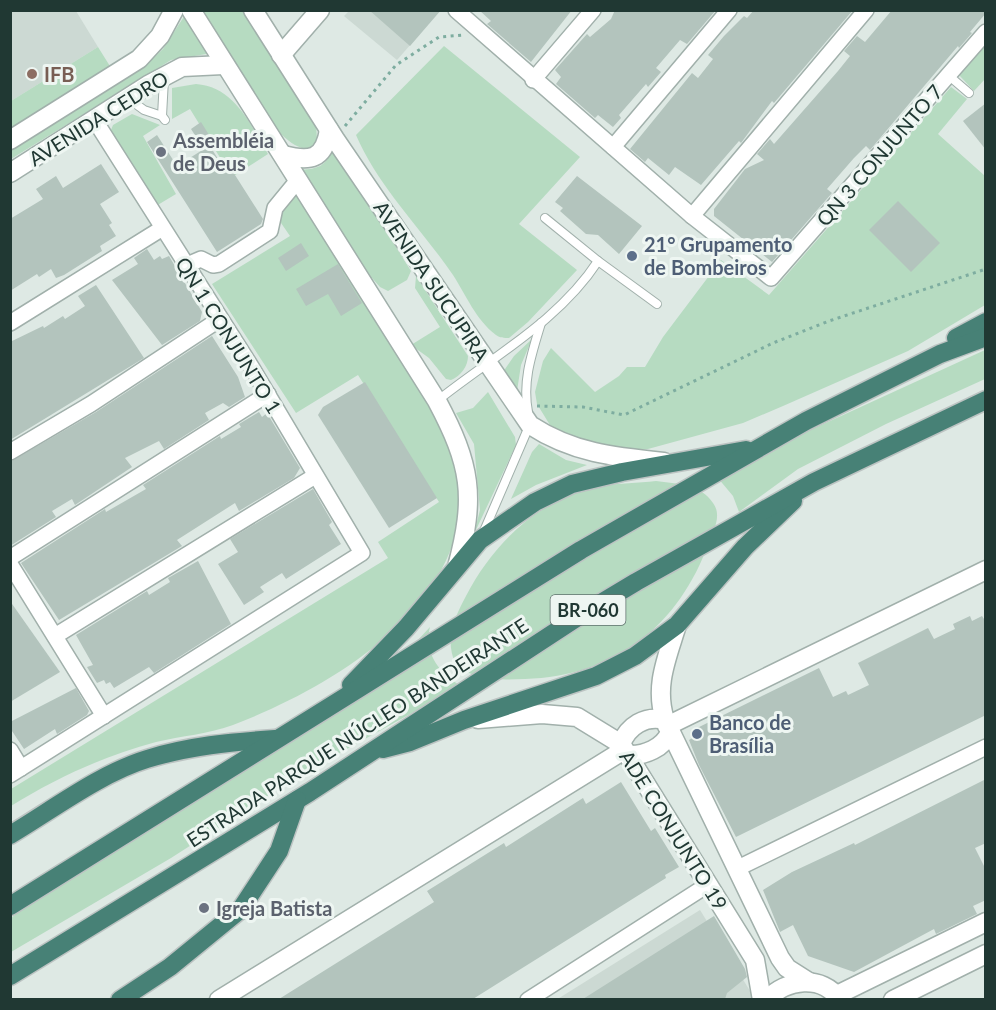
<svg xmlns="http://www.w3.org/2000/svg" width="996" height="1010" font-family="Lato,sans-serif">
<rect width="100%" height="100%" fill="#dee9e4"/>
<g fill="#ccd9d3">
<polygon points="11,11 76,11 98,47 11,101"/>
<polygon points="349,11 440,11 397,60 344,16"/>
<polygon points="700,910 755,999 556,1000"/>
</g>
<g fill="#b6dbc1">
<path d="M200 11H244L316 123 317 140 312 148C277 159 216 38 200 11Z"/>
<polygon points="185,15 212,53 171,60 11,159 11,149 148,63 163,49"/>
<path d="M444 46 580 157 519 224 577 270 528 322 509 338C504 338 500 338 496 335 476 320 466 295 453 275 421 228 379 188 356 135Z"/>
<polygon points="985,46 985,79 974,91 959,75"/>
<polygon points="98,47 113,71 11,134 11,101"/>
<path d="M196 84C235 87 250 124 268 154L232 177 190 109 172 119V88Z"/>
<polygon points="951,87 967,99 938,134 985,176 985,305 908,351 783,406 743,423 648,449 629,450 578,444 553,430 537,404 535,392 543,361 551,348 595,392 619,376 627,367 645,367 663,337 721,260 769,295"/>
<polygon points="132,114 160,125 143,136 176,194 156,206 111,130 113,125"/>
<path d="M334 148 411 271 407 280 388 291 380 287 372 278H366L297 170C318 169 324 168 334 148Z"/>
<path d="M294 191C336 255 379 318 418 384 429 403 446 424 453 445 497 588 345 682 233 725 209 734 181 736 156 742 104 756 56 778 11 806V789L388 558 378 542 439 502 358 375 296 413 212 284 290 236 270 207Z"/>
<path d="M416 276 468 356C468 366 461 376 451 380L446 379 429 358 411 345 440 327 415 288Z"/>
<polygon points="532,339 521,365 517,391 501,375 514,356"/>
<polygon points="985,350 985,379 886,424 798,469 739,512 733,496 712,471 772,452 806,432"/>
<polygon points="488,392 515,437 516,445 474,534 480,510 474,444 456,413 473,408"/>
<polygon points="539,444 566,460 587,465 536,485 511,499 532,452"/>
<path d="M656 481C677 484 701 484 713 503 722 515 714 530 709 542 679 626 615 676 525 679 499 680 477 681 456 665 444 639 454 619 466 596 494 542 540 498 601 486 619 483 638 483 656 481Z"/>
<path d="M430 627C423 653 440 674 461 686L305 772 171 858 11 952V918L52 886 403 656Z"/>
</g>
<g fill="#b3c4bd">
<polygon points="369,10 441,10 410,46"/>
<polygon points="479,10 572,10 531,62 487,24 491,21"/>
<polygon points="615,10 716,10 687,44 680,40 656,68 661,72 648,87 646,84 619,115 621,118 613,127 598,115 595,118 556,84 561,77 555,70 587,34 590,37 611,19"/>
<polygon points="754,10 853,10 774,103 772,101 741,143 739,141 701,185 675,167 669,175 648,158 645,162 630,149 692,73 698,78 713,59 708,55 724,36 744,16 747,18"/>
<polygon points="892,10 986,10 986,13 970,32 972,33 959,48 958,46 870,150 866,146 854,158 827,189 832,193 772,262 714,216 714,209 745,169 764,160 757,154 770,139 774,144 838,71 850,56 844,51 857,36 865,42"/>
<polygon points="986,103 986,150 963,121"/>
<polygon points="201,122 214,143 210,146 223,167 228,164 263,219 261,224 217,252 147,142 157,135 177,166 204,149 191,129"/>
<polygon points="101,164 119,192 100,204 112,223 109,225 116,236 100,246 102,251 64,275 56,278 51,269 39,277 37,274 10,291 10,219 43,199 36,189 56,176 63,188"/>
<polygon points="577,176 642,226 619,254 598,235 586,234 560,211 563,208 555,202"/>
<polygon points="898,201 940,243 911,272 869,230"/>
<polygon points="301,243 309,256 286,271 278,258"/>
<polygon points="147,249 154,260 160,256 162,259 169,256 202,312 200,321 162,345 112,280 138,264 134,258"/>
<polygon points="338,264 362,303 341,316 328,294 306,306 296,289"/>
<polygon points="96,285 144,358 10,440 10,342 43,326 44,328 63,316 65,319 85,306 78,296"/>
<polygon points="212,336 238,377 245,397 229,407 223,403 205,413 209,420 164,449 159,441 125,458 132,467 75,505 72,499 52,511 56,517 10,546 10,462 96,412"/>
<polygon points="365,382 437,498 389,528 318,415 323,407"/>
<polygon points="259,412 262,417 267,413 300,468 294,478 239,511 235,503 177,540 182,546 59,620 21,563 105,509 106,512 146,489 143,485 220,436 221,439 241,427 239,424"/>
<polygon points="313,489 332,522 329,525 341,544 286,579 282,573 260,587 264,592 244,605 218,564 238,552 230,539"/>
<polygon points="198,561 231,624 154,673 149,667 114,688 110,682 106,684 104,680 97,683 87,667 93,665 76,635 147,591 149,595 170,582 168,578"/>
<polygon points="10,601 60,672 10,702"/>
<polygon points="970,616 972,621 982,616 986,622 986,715 736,837 699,765 689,740 694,737 691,731 819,668 833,697 846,691 848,695 869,685 858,663 928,628 934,639 955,629 953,624"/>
<polygon points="76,688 89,711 87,715 57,734 55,729 24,749 10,728 10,722"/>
<polygon points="986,779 986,843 975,848 986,870 986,900 973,906 977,914 936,934 934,929 854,972 808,956 793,925 780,932 763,890 792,872 854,843 855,845"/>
<polygon points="621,782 651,831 655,828 679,867 665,875 666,878 473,999 279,999 434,902 427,891 504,843 506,847 583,798 586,804"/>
<polygon points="714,916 745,969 747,977 727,993 725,999 583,999"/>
</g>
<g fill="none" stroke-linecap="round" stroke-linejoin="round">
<defs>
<g id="service">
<polyline points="948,75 969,93"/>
<polyline points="164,79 162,116 165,120"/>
<polyline points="129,99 144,110 162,116"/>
<polyline points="598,261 657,304"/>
<path d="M437 401C492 357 559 321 598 261L545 218"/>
<path d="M528 412C522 381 532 353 541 323"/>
<polyline points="484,531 530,424"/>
</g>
<g id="minor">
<polyline points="456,10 692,216 771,278 986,32"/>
<polyline points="533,80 593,10"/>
<polyline points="613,147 729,10"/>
<polyline points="692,216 866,10"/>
<polyline points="185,266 201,259 213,265 219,264 270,231 275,208 298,180"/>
<polyline points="10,323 161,229"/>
<polyline points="10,452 91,404 220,319"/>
<polyline points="10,558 268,394"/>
<polyline points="10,564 104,716"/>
<polyline points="55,636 315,476"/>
<polyline points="10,750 21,768"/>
<polyline points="10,775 362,553 252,368 94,119"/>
<polyline points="738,868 986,747"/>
<polyline points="528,1000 709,884"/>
</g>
<g id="tertiary">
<path d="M191 10 437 401C471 465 476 496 457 567"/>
<path d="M253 10 335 139 530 425C573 453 614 457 664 462"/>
<polyline points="281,55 320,10"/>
<polyline points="10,140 139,59 160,36 174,10"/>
<path d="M283 155C310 162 324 160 329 130"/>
<polyline points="10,173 148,85 182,67 223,65"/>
<path d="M677 625C667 658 654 686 665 720L780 958 787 968 809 982"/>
<polyline points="478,719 542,714 577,717 621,744 755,960 762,1000"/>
<polyline points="667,726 986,570"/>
<path d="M621 744C628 726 645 715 665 720"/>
<path d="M628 755C644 756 664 748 670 732"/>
<polyline points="837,995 986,922"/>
<polyline points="219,1000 624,750"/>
<path d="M767 1000C786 979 822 974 840 1000"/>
<polyline points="893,1000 986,954"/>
</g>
<g id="trunk">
<polyline points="956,338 986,322"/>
<polyline points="351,685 406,628 480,540 535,502 572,484 622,472 746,450"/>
<polyline points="383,749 410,742 464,720 596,676 635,656 677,625 745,547 793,501"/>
<path d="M10 835C52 810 101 773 147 759 189 746 231 742 275 739"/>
<polyline points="10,906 581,550 806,421 940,354 986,337"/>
<polyline points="10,976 310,792 581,615 636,582 814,482 986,400"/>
<polyline points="120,1000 170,967 241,909 279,851 297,800"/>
</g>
</defs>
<use href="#service" stroke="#a1b0ab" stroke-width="10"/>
<use href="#minor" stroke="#a1b0ab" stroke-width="18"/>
<use href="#tertiary" stroke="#a1b0ab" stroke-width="21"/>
<use href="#trunk" stroke="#bcc3c2" stroke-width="21"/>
<g stroke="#7eada0" stroke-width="3" stroke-dasharray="3 4.5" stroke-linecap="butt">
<polyline points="345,126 396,65 439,37 463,35"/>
<polyline points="537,406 583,407 624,415 773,343 829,321 986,269"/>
</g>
<use href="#service" stroke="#fff" stroke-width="8"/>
<use href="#minor" stroke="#fff" stroke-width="15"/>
<use href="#tertiary" stroke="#fff" stroke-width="18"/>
<use href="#trunk" stroke="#478176" stroke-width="18"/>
</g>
<circle fill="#8d6e63" stroke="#eef6f2" stroke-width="2" cx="32" cy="74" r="6"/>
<g fill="#6b7280" stroke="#eef6f2" stroke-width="2">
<circle cx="161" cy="152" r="6"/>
<circle cx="204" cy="908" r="6"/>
</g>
<g fill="#5c6f8a" stroke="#eef6f2" stroke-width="2">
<circle cx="632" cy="256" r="6"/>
<circle cx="697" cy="734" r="6"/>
</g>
<g text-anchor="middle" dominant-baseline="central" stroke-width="6" stroke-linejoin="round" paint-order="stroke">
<rect fill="#eef6f2" stroke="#5e716c" stroke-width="1.5" x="550.5" y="595" width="75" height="30" rx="4.5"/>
<g font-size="18" font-weight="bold" fill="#203833">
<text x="588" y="610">BR-060</text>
</g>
<g font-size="20" font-weight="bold" fill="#785e54" stroke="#eef6f2" text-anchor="start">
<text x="44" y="74">IFB</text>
</g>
<g font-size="20" fill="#203833" stroke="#eef6f2">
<text transform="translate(98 118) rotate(-32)">AVENIDA CEDRO</text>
<text transform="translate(879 155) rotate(-49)">QN 3 CONJUNTO 7</text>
<text transform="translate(432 281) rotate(56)">AVENIDA SUCUPIRA</text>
<text transform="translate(229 335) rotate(58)">QN 1 CONJUNTO 1</text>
<text transform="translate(357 732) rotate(-33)">ESTRADA PARQUE NÚCLEO BANDEIRANTE</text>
<text transform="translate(674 830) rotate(58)">ADE CONJUNTO 19</text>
</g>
<g font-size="20" font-weight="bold" fill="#5b616d" stroke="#eef6f2" text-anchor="start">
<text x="173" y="140">Assembléia<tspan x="173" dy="23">de Deus</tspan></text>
<text x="216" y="908">Igreja Batista</text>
</g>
<g font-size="20" font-weight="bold" fill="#4e5e75" stroke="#eef6f2" text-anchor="start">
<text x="644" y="244">21° Grupamento<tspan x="644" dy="23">de Bombeiros</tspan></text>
<text x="709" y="722">Banco de<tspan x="709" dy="23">Brasília</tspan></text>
</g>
</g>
<rect width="996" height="1010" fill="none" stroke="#203833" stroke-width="24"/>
</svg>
